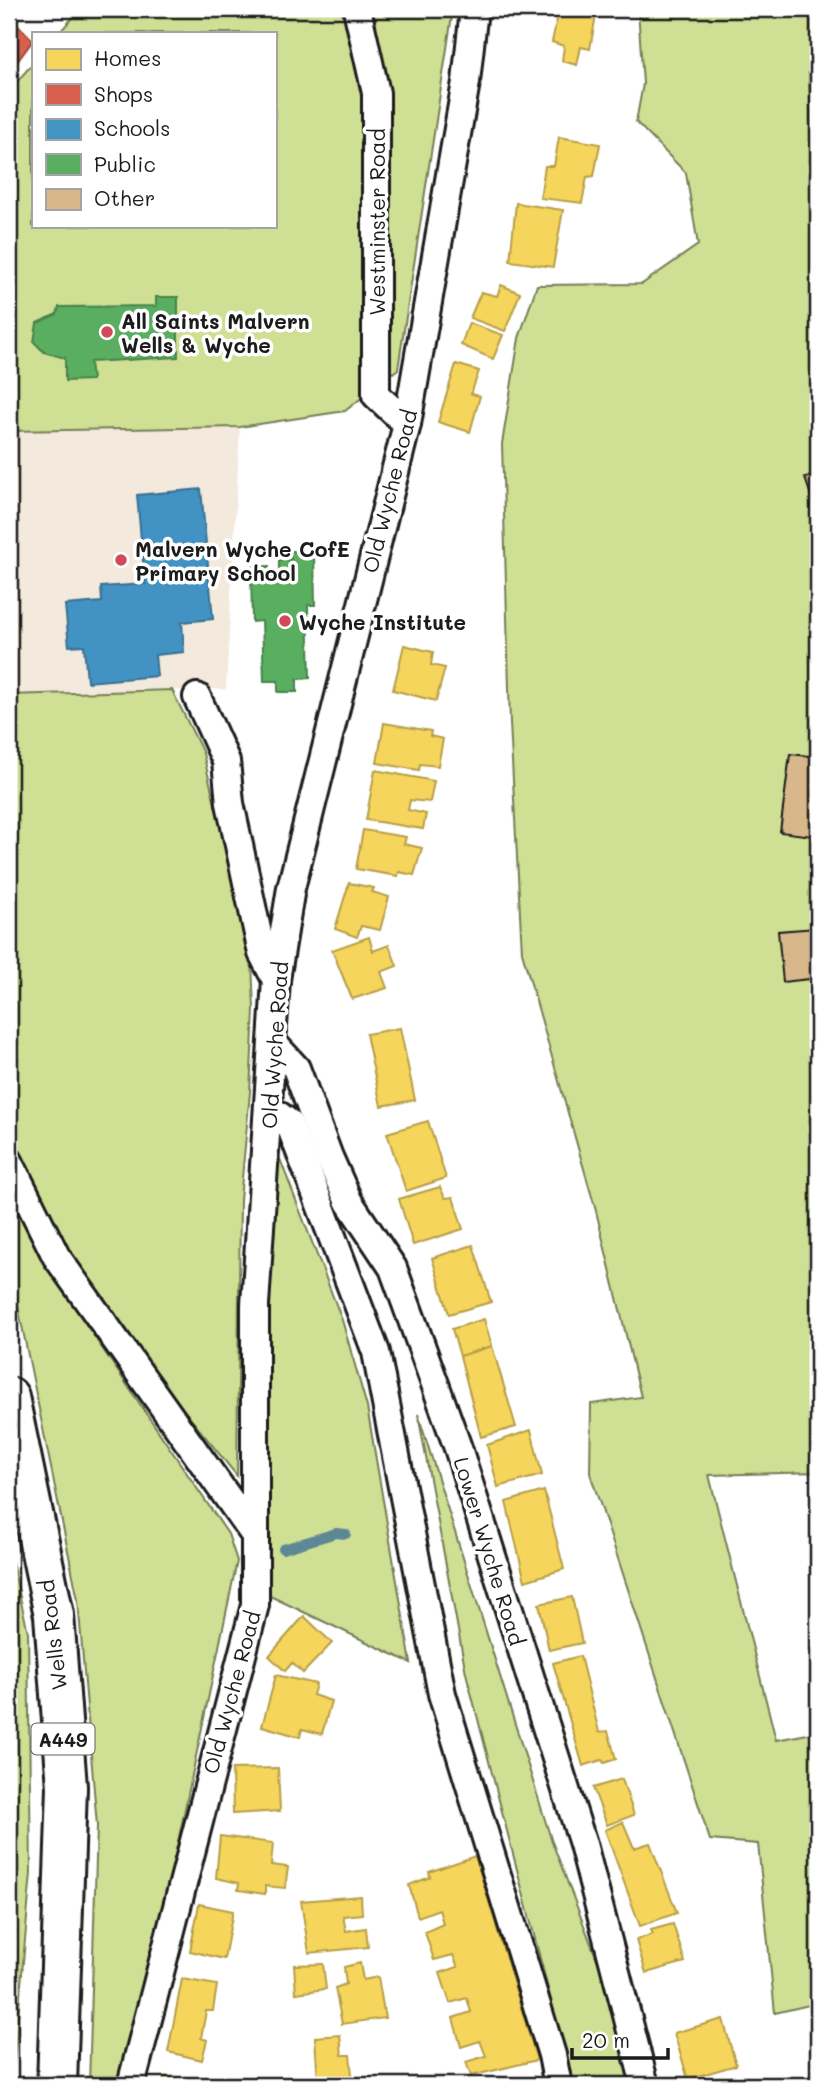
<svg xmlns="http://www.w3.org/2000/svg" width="827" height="2094" font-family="Mali,sans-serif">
<rect width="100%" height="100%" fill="#fff"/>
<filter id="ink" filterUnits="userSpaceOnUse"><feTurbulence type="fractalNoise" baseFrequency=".0143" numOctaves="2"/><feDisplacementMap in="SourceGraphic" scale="14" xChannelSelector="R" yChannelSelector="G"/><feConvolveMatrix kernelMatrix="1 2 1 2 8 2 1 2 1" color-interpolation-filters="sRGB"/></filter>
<g filter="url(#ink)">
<polygon fill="#f3e9dc" points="240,427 226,689 9,695 9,431"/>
<g fill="#cfdf93" stroke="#767e58" stroke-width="2">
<polygon points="74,9 453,9 398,369 345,411 240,427 9,431 9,91 33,63 33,226 275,226 275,33 59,33 75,15"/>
<polygon points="638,9 812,9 809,78 818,244 818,1472 709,1475 776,1740 818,1732 818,2003 775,2013 758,1844 710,1840 590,1473 591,1404 641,1397 596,1211 522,952 510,723 502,444 519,338 537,285 642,284 698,245 686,173 636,122 643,84"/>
<polygon points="172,690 203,753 252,962 254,1009 250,1092 240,1200 237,1476 135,1350 65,1250 38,1199 9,1129 9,695"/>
<polygon points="280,1159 342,1320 367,1407 411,1663 270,1596 263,1443 270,1165"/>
<polygon points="9,1187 39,1255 228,1534 237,1561 127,2085 89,2085 97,1826 78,1600 9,1262"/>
<polygon points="418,1414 551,1839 645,2085 573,2085 466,1673"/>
<polygon points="9,1549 28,1632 31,1873 12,2085 9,2085"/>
</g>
<g fill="#f6d55c" stroke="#b59e49" stroke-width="2">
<polygon points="559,9 597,9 590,49 581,47 577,65 562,61 564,46 552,42"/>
<polygon points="559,137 600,144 594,176 587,177 582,203 540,198 545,166 554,166"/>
<polygon points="516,203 563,210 553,267 510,261"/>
<polygon points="501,285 520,293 505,331 470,318 481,292 497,296"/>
<polygon points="469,323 503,335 493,359 461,345"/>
<polygon points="456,364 479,371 471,394 480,396 470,432 438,422"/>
<polygon points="404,645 433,652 431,665 445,668 436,701 393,690"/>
<polygon points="384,723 431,731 430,736 443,739 438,766 420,764 419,770 377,763"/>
<polygon points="375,770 434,781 430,802 410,800 408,810 426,814 423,829 366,820"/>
<polygon points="363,830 406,837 404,844 422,848 414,875 399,872 398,876 356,869"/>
<polygon points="349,883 374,888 372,892 389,897 380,930 361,926 357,937 335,929"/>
<polygon points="369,937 373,951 389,945 397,966 381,972 387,988 352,999 332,950"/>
<polygon points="400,1028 415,1100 381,1106 366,1034"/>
<polygon points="428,1121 446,1178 406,1191 387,1133"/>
<polygon points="440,1187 445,1198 453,1197 463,1229 413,1245 399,1199"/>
<polygon points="473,1245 491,1302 449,1314 432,1258"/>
<polygon points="484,1319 492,1346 460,1356 452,1329"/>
<polygon points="492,1346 516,1427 481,1437 460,1356"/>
<polygon points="531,1430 542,1475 498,1487 487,1445"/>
<polygon points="544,1491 564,1569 525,1581 506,1502"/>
<polygon points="572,1597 582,1643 549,1650 539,1604"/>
<polygon points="304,1616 332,1643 303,1673 292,1663 285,1671 269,1656"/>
<polygon points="580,1656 599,1732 608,1731 616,1759 604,1763 602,1760 583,1766 553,1663"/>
<polygon points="276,1675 316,1684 313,1695 331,1701 322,1734 302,1729 300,1737 262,1726"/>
<polygon points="278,1768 280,1811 233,1814 232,1769"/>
<polygon points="622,1779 634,1815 607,1825 593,1788"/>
<polygon points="623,1822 634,1848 650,1843 677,1913 640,1926 605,1830"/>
<polygon points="220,1836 273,1843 271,1865 288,1867 285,1888 265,1886 265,1894 238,1890 239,1883 216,1878"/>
<polygon points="475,1856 537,2060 471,2076 466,2062 486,2056 480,2041 461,2047 453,2018 471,2012 467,1998 450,2003 440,1973 458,1967 453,1955 434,1960 425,1932 443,1924 439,1909 418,1917 409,1885 430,1877 429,1872"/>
<polygon points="361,1896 362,1914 343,1916 346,1931 366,1928 368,1947 309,1953 301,1901"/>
<polygon points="199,1904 233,1911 224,1959 190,1951"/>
<polygon points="673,1924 685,1962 646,1973 636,1940 653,1934 651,1930"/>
<polygon points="360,1963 363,1980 378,1977 385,2018 342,2024 335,1988 346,1984 344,1967"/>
<polygon points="323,1964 326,1989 296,1993 294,1965"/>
<polygon points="182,1979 217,1985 213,2011 206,2011 201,2038 207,2040 202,2060 168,2052"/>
<polygon points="723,2019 736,2065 688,2079 674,2033"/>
<polygon points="340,2035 342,2055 350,2055 353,2085 299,2085 318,2083 315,2037"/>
<polygon points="164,2077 198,2082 197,2085 163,2085"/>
</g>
<polygon fill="#d6604d" stroke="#9e4c3e" stroke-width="2" points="9,16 33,40 9,73"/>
<polygon fill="#4393c3" stroke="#376f91" stroke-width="2" points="201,489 213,619 182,622 184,652 155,655 157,676 87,682 84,645 69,646 65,605 102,602 101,587 145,584 137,495"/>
<g fill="#5aae61" stroke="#47824c" stroke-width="2">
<polygon points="156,297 178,297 178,357 90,362 92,380 65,381 65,358 44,352 34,342 37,323 57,314 59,307 156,306"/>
<polygon points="291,551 314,551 315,605 308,605 310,678 297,679 297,692 278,692 278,681 264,681 262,621 252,622 251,567 269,566 268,573 279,572 279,560 291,559"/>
</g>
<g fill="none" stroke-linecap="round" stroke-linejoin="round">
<polyline stroke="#5c8895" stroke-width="10" points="283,1549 336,1533 346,1534"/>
</g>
<g fill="#d8b78a" stroke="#1c1c1c" stroke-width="2">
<polygon points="818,473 818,516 805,478"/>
<polygon points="790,754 818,757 818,791 812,836 780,832"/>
<polygon points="816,928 818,978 783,982 778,931"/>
</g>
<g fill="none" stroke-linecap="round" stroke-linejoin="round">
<defs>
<g id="street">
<polyline points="357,9 376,93 376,395 407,424"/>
<polyline points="197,697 226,761 230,803 262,953 276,980"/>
<polyline points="274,1044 296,1068 329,1157 349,1202 393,1268 421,1345 458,1448 583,1844 645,2085"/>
<polyline points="268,1107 289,1123 376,1352 442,1694 552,2055 558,2085"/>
<polyline points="9,1161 56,1256 253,1533"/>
<polyline points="131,2085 255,1605 255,1305 276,980 291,888 407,424 466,82 474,9"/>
</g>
<polyline id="highway" points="9,1397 54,1615 67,1787 57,2085"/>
</defs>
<use href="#street" stroke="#1c1c1c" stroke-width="32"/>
<use href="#highway" stroke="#1c1c1c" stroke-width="44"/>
<use href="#street" stroke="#fff" stroke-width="26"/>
<use href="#highway" stroke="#fff" stroke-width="38"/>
</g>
</g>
<g fill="#d1495b" stroke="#fff" stroke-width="2.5">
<circle cx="107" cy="332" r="7"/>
<circle cx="121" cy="560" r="7"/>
<circle cx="285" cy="621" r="7"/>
</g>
<g text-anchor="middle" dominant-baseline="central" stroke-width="7" stroke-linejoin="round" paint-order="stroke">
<rect fill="#fff" stroke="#606060" stroke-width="2" x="31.5" y="1723.5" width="63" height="31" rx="5"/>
<g font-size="19" font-weight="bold" fill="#1c1c1c">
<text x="63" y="1739">A449</text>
</g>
<g font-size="21" fill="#1c1c1c" stroke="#fff">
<text transform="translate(376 222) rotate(-90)">Westminster Road</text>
<text transform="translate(389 491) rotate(-76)">Old Wyche Road</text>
<text transform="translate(274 1045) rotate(-86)">Old Wyche Road</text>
<text transform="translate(490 1551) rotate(73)">Lower Wyche Road</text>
<text transform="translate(52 1635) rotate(-97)">Wells Road</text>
<text transform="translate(231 1692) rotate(-75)">Old Wyche Road</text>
</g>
<g font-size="21" font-weight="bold" fill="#1c1c1c" stroke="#fff" text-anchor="start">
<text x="121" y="320">All Saints Malvern<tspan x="121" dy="24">Wells &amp; Wyche</tspan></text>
<text x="135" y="548">Malvern Wyche CofE<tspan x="135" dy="24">Primary School</tspan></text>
<text x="299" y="621">Wyche Institute</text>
</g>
</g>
<rect width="827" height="2094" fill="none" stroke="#fff" stroke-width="35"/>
<rect x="18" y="18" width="792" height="2059" fill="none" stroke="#1c1c1c" stroke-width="2.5" filter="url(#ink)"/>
<rect x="32" y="32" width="245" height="196" fill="#ffffff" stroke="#a4a4a4" stroke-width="2"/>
<rect x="46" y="49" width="35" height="21" fill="#f6d55c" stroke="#a4a4a4" stroke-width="2"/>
<text x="94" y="66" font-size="21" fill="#1c1c1c">Homes</text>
<rect x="46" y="84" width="35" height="21" fill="#d6604d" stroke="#a4a4a4" stroke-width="2"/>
<text x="94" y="102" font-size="21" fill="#1c1c1c">Shops</text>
<rect x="46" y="119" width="35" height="21" fill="#4393c3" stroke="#a4a4a4" stroke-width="2"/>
<text x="94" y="136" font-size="21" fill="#1c1c1c">Schools</text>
<rect x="46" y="154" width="35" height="21" fill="#5aae61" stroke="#a4a4a4" stroke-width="2"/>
<text x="94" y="172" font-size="21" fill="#1c1c1c">Public</text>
<rect x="46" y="189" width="35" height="21" fill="#d8b78a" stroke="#a4a4a4" stroke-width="2"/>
<text x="94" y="206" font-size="21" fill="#1c1c1c">Other</text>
<path d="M572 2048v10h96v-10" fill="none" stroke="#1c1c1c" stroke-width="3.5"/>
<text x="582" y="2048" font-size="21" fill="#1c1c1c" stroke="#ffffff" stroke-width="5" paint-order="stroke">20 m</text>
</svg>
